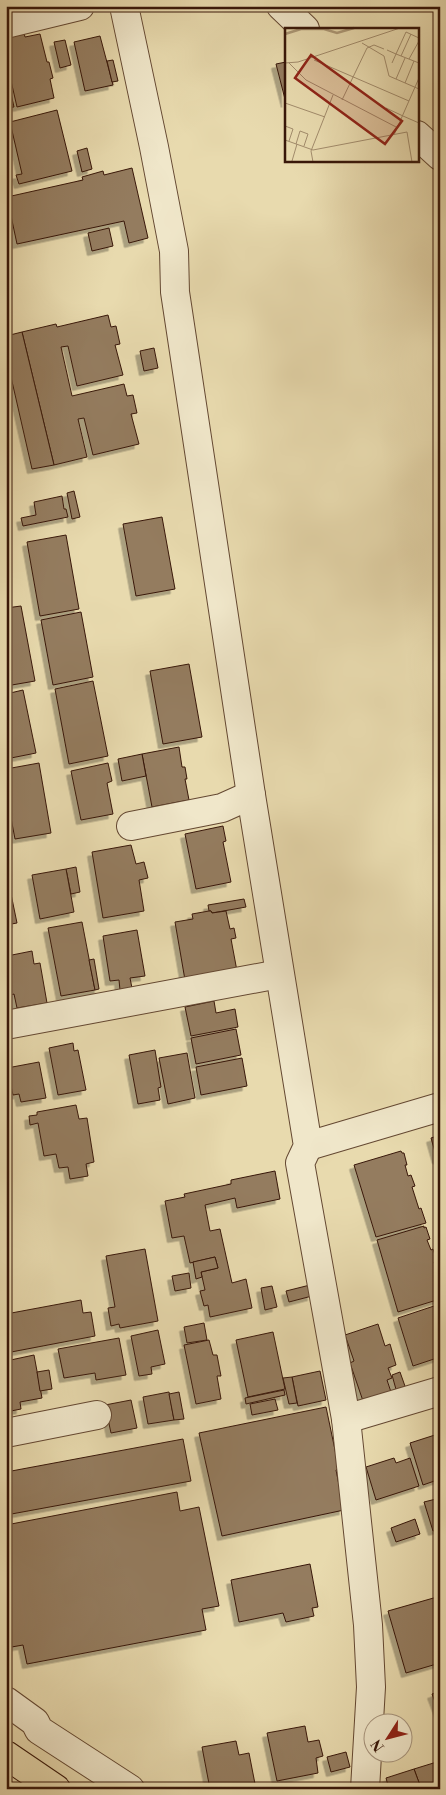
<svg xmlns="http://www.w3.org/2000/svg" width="446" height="1795" font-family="'Libre Bodoni',serif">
<defs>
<filter id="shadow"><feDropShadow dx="-4.5" dy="4.5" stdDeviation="0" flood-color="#0004"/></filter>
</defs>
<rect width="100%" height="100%" fill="#e8daae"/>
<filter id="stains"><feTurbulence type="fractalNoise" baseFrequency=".004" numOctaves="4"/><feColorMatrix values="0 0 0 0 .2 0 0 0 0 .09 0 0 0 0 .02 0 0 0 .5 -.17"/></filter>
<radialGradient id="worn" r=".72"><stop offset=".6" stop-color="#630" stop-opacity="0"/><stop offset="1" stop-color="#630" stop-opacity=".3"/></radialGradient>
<g fill="#947c5f" stroke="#381709" filter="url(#shadow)">
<polygon points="24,33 25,37 40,34 47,62 49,62 53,78 50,79 54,98 17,107 6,59 6,57 9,56 6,42 10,41 9,37"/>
<polygon points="100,36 113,85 85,91 74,42"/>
<polygon points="65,40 71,65 60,68 54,42"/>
<polygon points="113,60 118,81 112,82 107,61"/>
<polygon points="286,62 286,103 276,64"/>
<polygon points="6,71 14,107 6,108"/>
<polygon points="57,110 72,171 19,184 16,175 22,174 10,122"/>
<polygon points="87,148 92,169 82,172 77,151"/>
<polygon points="132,168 148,238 129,243 124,221 17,244 7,197 83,180 82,177 103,171 104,175"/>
<polygon points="109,228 113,246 92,251 88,233"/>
<polygon points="108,315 111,327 116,326 120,344 115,345 123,375 77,386 68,346 61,347 72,396 124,384 127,396 133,395 137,413 131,414 139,444 93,455 84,418 78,419 87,457 54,465 22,332 56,324 57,327"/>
<polygon points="22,332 54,465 32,469 6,355 6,336"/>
<polygon points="154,348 158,368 144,371 140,351"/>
<polygon points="74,491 80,517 72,519 67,493"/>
<polygon points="62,496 64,509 66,509 68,517 23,526 21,518 36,515 34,502"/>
<polygon points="162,517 175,589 136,596 123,524"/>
<polygon points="66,535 79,609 40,616 27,542"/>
<polygon points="21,606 35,681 6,686 6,608"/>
<polygon points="81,612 93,677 53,685 41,620"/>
<polygon points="189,664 202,737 163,744 150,671"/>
<polygon points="93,681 108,756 69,764 55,689"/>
<polygon points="23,690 36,753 6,759 6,694"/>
<polygon points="179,747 182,767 185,767 187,779 185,779 189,800 152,807 142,754"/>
<polygon points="142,754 146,776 122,781 118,759"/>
<polygon points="39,763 51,833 15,839 6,792 6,769"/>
<polygon points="108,763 112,781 107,783 113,814 81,820 71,771"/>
<polygon points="223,826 226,841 223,842 231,882 196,889 185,834"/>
<polygon points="131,845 136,864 144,862 148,878 139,880 144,911 103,918 92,852"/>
<polygon points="76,867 80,892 71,894 66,869"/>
<polygon points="66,869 74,912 40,919 32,875"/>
<polygon points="11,894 17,923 6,925 6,895"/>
<polygon points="244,899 246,907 212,913 211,911 209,911 208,905"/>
<polygon points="209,911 211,911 212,913 226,911 230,929 234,928 236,938 231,939 237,971 185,980 175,922 193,919 192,914"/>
<polygon points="82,922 95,990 61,996 48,928"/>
<polygon points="137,930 145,976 130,978 132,988 120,990 119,980 110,981 103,936"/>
<polygon points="32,951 34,964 40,963 47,1003 17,1008 14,994 8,996 6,970 10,970 7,956"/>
<polygon points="94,959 99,989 95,990 89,960"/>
<polygon points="214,1001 216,1013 235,1009 238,1027 191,1036 185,1007"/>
<polygon points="236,1029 241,1055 196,1064 191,1038"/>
<polygon points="73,1043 74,1051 78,1050 86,1090 58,1095 49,1048"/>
<polygon points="155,1050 161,1087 158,1088 160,1100 138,1104 129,1055"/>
<polygon points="187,1053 195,1098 168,1104 159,1058"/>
<polygon points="242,1058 247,1086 201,1095 196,1067"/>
<polygon points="39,1062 46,1098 21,1102 19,1094 13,1095 7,1068"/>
<polygon points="76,1105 79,1119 87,1118 94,1162 86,1164 88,1176 70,1179 68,1167 59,1168 56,1154 44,1156 38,1123 30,1125 29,1116 37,1115 37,1112"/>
<polygon points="440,1135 440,1160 437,1159 431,1138"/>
<polygon points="401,1151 402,1153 404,1153 407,1165 405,1165 408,1176 411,1175 415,1186 412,1187 419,1209 421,1208 426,1223 376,1237 354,1165"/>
<polygon points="275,1171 280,1199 237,1208 235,1198 205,1205 210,1231 220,1229 232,1283 246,1279 252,1308 210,1317 208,1305 204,1306 200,1291 205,1290 201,1272 218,1268 215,1257 190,1263 184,1236 172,1238 165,1201 185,1197 184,1194 231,1184 231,1180"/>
<polygon points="424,1226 424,1228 426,1227 430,1239 427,1240 431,1250 433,1249 437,1261 434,1262 440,1282 440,1299 398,1312 377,1240"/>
<polygon points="145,1249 158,1321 120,1328 119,1324 111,1326 108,1308 115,1307 106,1256"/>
<polygon points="215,1257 218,1268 201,1272 202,1277 196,1279 193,1262"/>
<polygon points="189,1273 191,1288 175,1291 172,1276"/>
<polygon points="310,1285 312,1296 289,1302 286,1291"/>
<polygon points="272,1286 277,1307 265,1310 261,1288"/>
<polygon points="81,1300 83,1313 91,1312 95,1336 6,1353 6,1314"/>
<polygon points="440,1304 440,1357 413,1366 398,1318"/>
<polygon points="204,1323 207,1340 187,1343 184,1327"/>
<polygon points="378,1324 385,1346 390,1344 396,1365 388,1368 392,1378 387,1380 391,1392 363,1401 350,1363 354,1361 345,1335"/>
<polygon points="158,1330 165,1364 151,1367 152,1374 139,1376 131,1336"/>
<polygon points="273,1332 285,1389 248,1397 236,1340"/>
<polygon points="119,1338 126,1375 96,1380 95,1373 64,1378 58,1349"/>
<polygon points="209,1340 213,1355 217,1355 221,1376 217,1376 221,1399 196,1404 184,1345"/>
<polygon points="34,1355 42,1398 20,1402 21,1409 6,1412 6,1361"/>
<polygon points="49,1370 52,1389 40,1391 37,1372"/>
<polygon points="320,1371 326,1400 298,1406 292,1377"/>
<polygon points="400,1372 406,1389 397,1393 392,1375"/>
<polygon points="292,1377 297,1403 289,1404 283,1378"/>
<polygon points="284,1390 285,1395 246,1404 245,1398"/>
<polygon points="169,1392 174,1420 148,1424 143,1397"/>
<polygon points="179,1392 184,1419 174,1420 169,1394"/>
<polygon points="275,1399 278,1410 252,1415 250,1404"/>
<polygon points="131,1400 137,1428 111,1433 105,1405"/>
<polygon points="326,1407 339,1469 336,1470 344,1510 222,1536 199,1433"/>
<polygon points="438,1434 440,1438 440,1479 423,1485 410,1443"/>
<polygon points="183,1439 191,1481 6,1515 6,1472"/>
<polygon points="394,1458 396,1463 410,1458 419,1486 376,1500 366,1467"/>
<polygon points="177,1492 180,1511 199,1507 219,1606 202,1609 206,1630 27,1664 23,1645 6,1648 6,1525"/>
<polygon points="440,1498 440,1529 433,1531 424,1502"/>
<polygon points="415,1519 420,1534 396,1542 391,1528"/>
<polygon points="310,1564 318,1607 312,1608 314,1616 286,1622 283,1613 239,1622 231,1580"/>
<polygon points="437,1597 440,1608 440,1663 406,1673 388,1611"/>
<polygon points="440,1691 440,1715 432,1694"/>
<polygon points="305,1726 308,1742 319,1740 323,1756 316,1758 318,1773 277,1781 267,1733"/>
<polygon points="236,1741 239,1755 249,1753 256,1789 210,1789 202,1747"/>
<polygon points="346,1752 350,1767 331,1772 327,1757"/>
<polygon points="440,1761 440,1782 421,1788 414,1769"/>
<polygon points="414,1769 421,1788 440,1782 440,1789 389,1789 386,1778"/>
</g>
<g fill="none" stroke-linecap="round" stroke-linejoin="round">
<defs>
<g id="minor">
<polyline points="124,6 154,147 174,251 175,292 251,795 308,1146 300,1163 346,1419 368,1625 371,1687 365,1789"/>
<polyline points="281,6 305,29"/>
<polyline points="6,24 80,6"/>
<polyline points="417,135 440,156"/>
<polyline points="131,826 222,808 251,795"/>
<polyline points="6,1025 279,974"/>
<polyline points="308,1146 440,1107"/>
<polyline points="346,1419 440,1391"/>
<polyline points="6,1433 97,1415"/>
<polyline points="6,1701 35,1722 39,1730 130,1789"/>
</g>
<polyline id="trunk" points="6,1755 56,1789"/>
</defs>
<use href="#minor" stroke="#644832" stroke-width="30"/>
<use href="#trunk" stroke="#381709" stroke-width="30"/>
<use href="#minor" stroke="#f0e7ca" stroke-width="28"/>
<use href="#trunk" stroke="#e8daae" stroke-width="28"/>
</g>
<g transform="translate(285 28)">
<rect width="134" height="134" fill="#e8daae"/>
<path fill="none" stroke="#ac9876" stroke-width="2.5" d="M0 6 16 1H39L52 5 69 0"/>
<path fill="none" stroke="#a28c6c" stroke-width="1" d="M134 10 121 4 111 26 134 35M77 15 99 28 104 48 134 61M102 22 111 26 107 35M116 28 126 6M124 31 134 13M29 32 124 73M0 35 13 34 115 0M4 35 21 52 113 100M111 51 120 30M120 55 129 33M57 72 82 20 89 17 99 21M0 75 40 89M101 80 118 88M118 88 134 95M0 98 8 101 4 113M109 107 134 50M0 112 28 122 122 104 127 134M11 116 15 103 23 106 19 118M7 133 12 116M28 134 26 123 48 67"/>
<path fill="#8f2418" fill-opacity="0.15" stroke="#8f2418" stroke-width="2.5" d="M26 27 117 93 100 116 10 50Z"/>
<rect width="134" height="134" fill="none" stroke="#381709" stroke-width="2.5"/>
</g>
<rect width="446" height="1795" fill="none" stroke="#e8daae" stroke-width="25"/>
<rect x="8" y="8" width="431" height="1780" fill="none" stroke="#381709" stroke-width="2.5"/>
<rect x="12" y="12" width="421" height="1770" fill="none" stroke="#381709"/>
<g transform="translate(388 1738) rotate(234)"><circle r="24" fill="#f0e7ca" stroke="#a6947d"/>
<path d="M0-4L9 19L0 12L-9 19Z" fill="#8f2418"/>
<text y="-8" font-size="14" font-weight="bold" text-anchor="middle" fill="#381709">N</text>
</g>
<rect width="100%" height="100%" filter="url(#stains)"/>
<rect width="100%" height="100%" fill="url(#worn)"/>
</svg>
